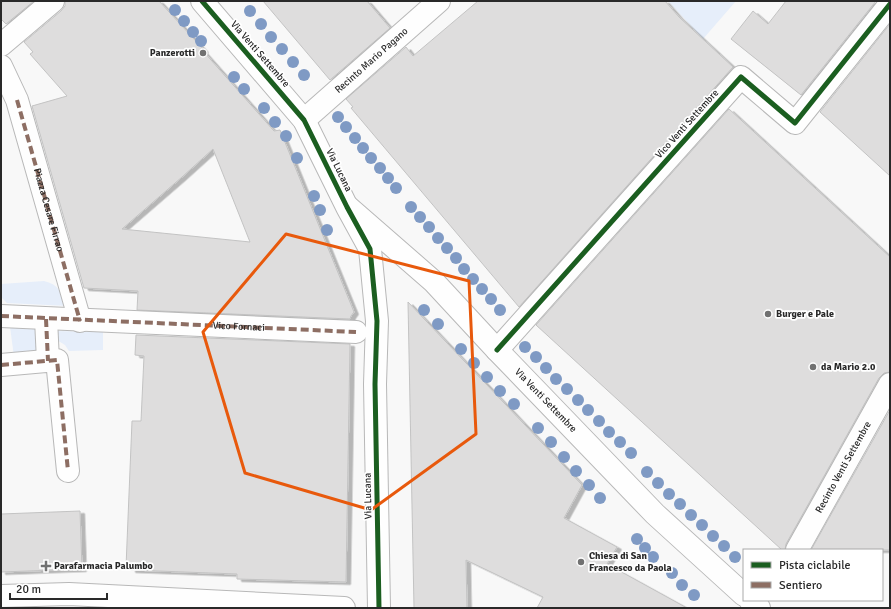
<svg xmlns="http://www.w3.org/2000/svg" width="891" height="609" font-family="Signika,sans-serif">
<defs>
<filter id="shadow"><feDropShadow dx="4.5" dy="2.5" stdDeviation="0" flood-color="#0004"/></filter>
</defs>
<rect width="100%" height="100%" fill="#f8f8f8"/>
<g fill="#e6eefa">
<polygon points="668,1 736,1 703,39"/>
<path d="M44 281C58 284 62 293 68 306L7 303 1 297V284Z"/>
<polygon points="10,327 40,329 43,355 14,357"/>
<polygon points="56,331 103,332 103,350 69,351 65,345 57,340"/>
</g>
<g fill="#dedddd" stroke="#c3c3c3" fill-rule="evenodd" filter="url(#shadow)">
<polygon points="1,1 34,1 6,24 1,19"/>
<path d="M65 1H159L204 50 203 51 274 131 280 130 354 312 351 316 350 319 137 310 138 291 84 288 32 106 67 96 30 54 33 52 24 42 61 11 65 6ZM213 149 250 242 122 229 182 177Z"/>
<polygon points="263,1 367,1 390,28 330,80"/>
<polygon points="478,1 665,1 679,17 733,67 519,307 351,108 353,107 346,99 406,47 413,56"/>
<polygon points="786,1 876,1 801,95 731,39 753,11 768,24"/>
<polygon points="890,24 890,176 820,112"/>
<polygon points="729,109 890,257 890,372 884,373 879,378 786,544 785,550 782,550 536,325"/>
<polygon points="408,302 582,485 564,518 617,547 607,564 687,608 537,608 543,597 466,560 467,608 414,608"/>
<polygon points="136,335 350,344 346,582 237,579 237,574 131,570 131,567 126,567 132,421 141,421 144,356 135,355"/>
<polygon points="890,410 890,550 811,550"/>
<polygon points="80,511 82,569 1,572 1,514"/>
</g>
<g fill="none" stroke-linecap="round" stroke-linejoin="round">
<defs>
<g id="street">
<polyline points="1,45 53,1"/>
<path id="s1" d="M1 66 17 100 80 321"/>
<path id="s2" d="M304 120 439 1"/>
<path id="s3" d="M348 207 434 282 497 350 655 514 744 595"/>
<path id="s4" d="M1 316 356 332"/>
<polyline points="46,319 48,361"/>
<polyline points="497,350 741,77 795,123 890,4"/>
<polyline points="1,365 57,360 68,471"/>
<path id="s5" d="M797 550 890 384"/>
<polyline points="1,596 69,594 344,608"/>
<polyline points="750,600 759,608"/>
</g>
<polyline id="secondary" points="202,1 304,120 347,207 370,249 377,321 375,384 379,608"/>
</defs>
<use href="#street" stroke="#b8b8b8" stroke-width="24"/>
<use href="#secondary" stroke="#b8b8b8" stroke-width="24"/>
<use href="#street" stroke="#fefefe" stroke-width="22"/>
<use href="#secondary" stroke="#fefefe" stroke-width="22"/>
<g stroke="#8d6e63" stroke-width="4" stroke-dasharray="8 4" stroke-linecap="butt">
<polyline points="17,100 80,321"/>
<polyline points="1,316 356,332"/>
<polyline points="46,319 48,361"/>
<polyline points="1,365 57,360 68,471"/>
</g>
<defs>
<g id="cycleway">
<polyline points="202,1 304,120 347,207 370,249 377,321 375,384 379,608"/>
<polyline points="497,350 741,77 795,123 890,4"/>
</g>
</defs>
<use href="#cycleway" stroke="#fff" stroke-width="8"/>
<use href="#cycleway" stroke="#1b5e20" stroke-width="5"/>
</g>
<g fill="#7f9ac4">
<circle cx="175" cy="10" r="6"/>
<circle cx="250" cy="11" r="6"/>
<circle cx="184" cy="21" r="6"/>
<circle cx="261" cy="24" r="6"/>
<circle cx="193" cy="32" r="6"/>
<circle cx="271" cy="37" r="6"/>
<circle cx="201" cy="41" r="6"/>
<circle cx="282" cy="49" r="6"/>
<circle cx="293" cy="62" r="6"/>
<circle cx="304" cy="75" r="6"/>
<circle cx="234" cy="77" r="6"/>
<circle cx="244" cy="89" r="6"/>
<circle cx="264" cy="108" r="6"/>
<circle cx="338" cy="117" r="6"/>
<circle cx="275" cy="122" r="6"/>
<circle cx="346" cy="127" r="6"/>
<circle cx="286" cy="136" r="6"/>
<circle cx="355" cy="138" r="6"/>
<circle cx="363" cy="148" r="6"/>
<circle cx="297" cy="158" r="6"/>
<circle cx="371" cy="158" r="6"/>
<circle cx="380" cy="168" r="6"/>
<circle cx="388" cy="178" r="6"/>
<circle cx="396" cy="188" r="6"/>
<circle cx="314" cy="196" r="6"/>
<circle cx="411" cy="207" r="6"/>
<circle cx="320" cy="210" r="6"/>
<circle cx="420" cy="217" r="6"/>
<circle cx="429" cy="227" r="6"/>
<circle cx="327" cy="230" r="6"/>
<circle cx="438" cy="238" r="6"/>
<circle cx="447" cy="248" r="6"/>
<circle cx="456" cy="258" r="6"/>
<circle cx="464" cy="269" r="6"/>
<circle cx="473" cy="279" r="6"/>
<circle cx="482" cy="289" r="6"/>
<circle cx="491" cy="299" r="6"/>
<circle cx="424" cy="310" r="6"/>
<circle cx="500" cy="310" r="6"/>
<circle cx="438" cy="324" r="6"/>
<circle cx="525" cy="347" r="6"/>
<circle cx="461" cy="349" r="6"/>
<circle cx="536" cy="357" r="6"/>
<circle cx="474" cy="363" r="6"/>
<circle cx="546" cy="368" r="6"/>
<circle cx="487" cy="377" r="6"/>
<circle cx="556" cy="379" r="6"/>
<circle cx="567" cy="389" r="6"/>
<circle cx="500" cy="391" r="6"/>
<circle cx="578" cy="400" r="6"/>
<circle cx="514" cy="404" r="6"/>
<circle cx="588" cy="410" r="6"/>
<circle cx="599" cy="421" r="6"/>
<circle cx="538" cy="428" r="6"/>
<circle cx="609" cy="432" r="6"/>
<circle cx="551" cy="442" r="6"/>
<circle cx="620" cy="442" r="6"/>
<circle cx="631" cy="453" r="6"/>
<circle cx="564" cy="457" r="6"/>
<circle cx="576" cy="471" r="6"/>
<circle cx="647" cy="472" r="6"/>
<circle cx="658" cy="483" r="6"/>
<circle cx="589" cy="485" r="6"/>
<circle cx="669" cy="494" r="6"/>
<circle cx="600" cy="498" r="6"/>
<circle cx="680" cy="504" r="6"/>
<circle cx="691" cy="515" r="6"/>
<circle cx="702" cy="525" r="6"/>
<circle cx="713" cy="536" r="6"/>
<circle cx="637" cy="539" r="6"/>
<circle cx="724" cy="546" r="6"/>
<circle cx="645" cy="548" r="6"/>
<circle cx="653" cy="557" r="6"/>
<circle cx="735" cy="557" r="6"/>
<circle cx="672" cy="573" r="6"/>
<circle cx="682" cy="585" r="6"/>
<circle cx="694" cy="595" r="6"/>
</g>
<path fill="none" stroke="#e8590c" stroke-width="3" stroke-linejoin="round" d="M286 234 469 281 476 434 371 510 245 473 203 332Z"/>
<g fill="#717171" stroke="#fff" stroke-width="1.5">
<circle cx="203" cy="53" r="4"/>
<circle cx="768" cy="314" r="4"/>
<circle cx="813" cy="367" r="4"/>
<circle cx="581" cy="562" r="4"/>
<path d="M44 560h4v4h4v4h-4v4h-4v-4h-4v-4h4z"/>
</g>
<g text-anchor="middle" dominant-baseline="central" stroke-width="3.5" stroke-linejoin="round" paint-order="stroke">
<g font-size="10" font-weight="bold" fill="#292929" stroke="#fff" text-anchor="start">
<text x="195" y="53" text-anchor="end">Panzerotti</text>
<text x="776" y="314">Burger e Pale</text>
<text x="821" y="367">da Mario 2.0</text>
<text x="589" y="556">Chiesa di San<tspan x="589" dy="12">Francesco da Paola</tspan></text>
<text x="54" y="566">Parafarmacia Palumbo</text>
</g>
<g font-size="10" fill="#292929" stroke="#fff">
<text transform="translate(260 54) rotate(49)">Via Venti Settembre</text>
<text stroke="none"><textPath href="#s2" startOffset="90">Recinto Mario Pagano</textPath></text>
<text transform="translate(687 124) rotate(-48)">Vico Venti Settembre</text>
<text transform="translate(339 170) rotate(64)">Via Lucana</text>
<text stroke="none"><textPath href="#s1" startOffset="152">Piazza Cesare Firrao</textPath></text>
<text stroke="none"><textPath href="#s4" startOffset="238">Vico Fornaci</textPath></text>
<text stroke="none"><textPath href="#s3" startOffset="277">Via Venti Settembre</textPath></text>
<text stroke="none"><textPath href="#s5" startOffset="95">Recinto Venti Settembre</textPath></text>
<text transform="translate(368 496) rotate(-91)">Via Lucana</text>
</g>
</g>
<rect width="891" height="609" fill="none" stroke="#292929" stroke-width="4"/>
<rect x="743" y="549" width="140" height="52" fill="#ffffff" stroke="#a9a9a9"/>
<rect x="751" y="562" width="20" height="6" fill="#1b5e20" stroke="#a9a9a9"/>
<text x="779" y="569" font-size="12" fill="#292929">Pista ciclabile</text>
<rect x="751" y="582" width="20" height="6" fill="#8d6e63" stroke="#a9a9a9"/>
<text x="779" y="589" font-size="12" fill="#292929">Sentiero</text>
<path d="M10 593v6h97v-6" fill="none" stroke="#292929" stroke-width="2"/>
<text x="16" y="593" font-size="12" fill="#292929" stroke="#ffffff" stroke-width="3" paint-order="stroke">20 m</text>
</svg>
